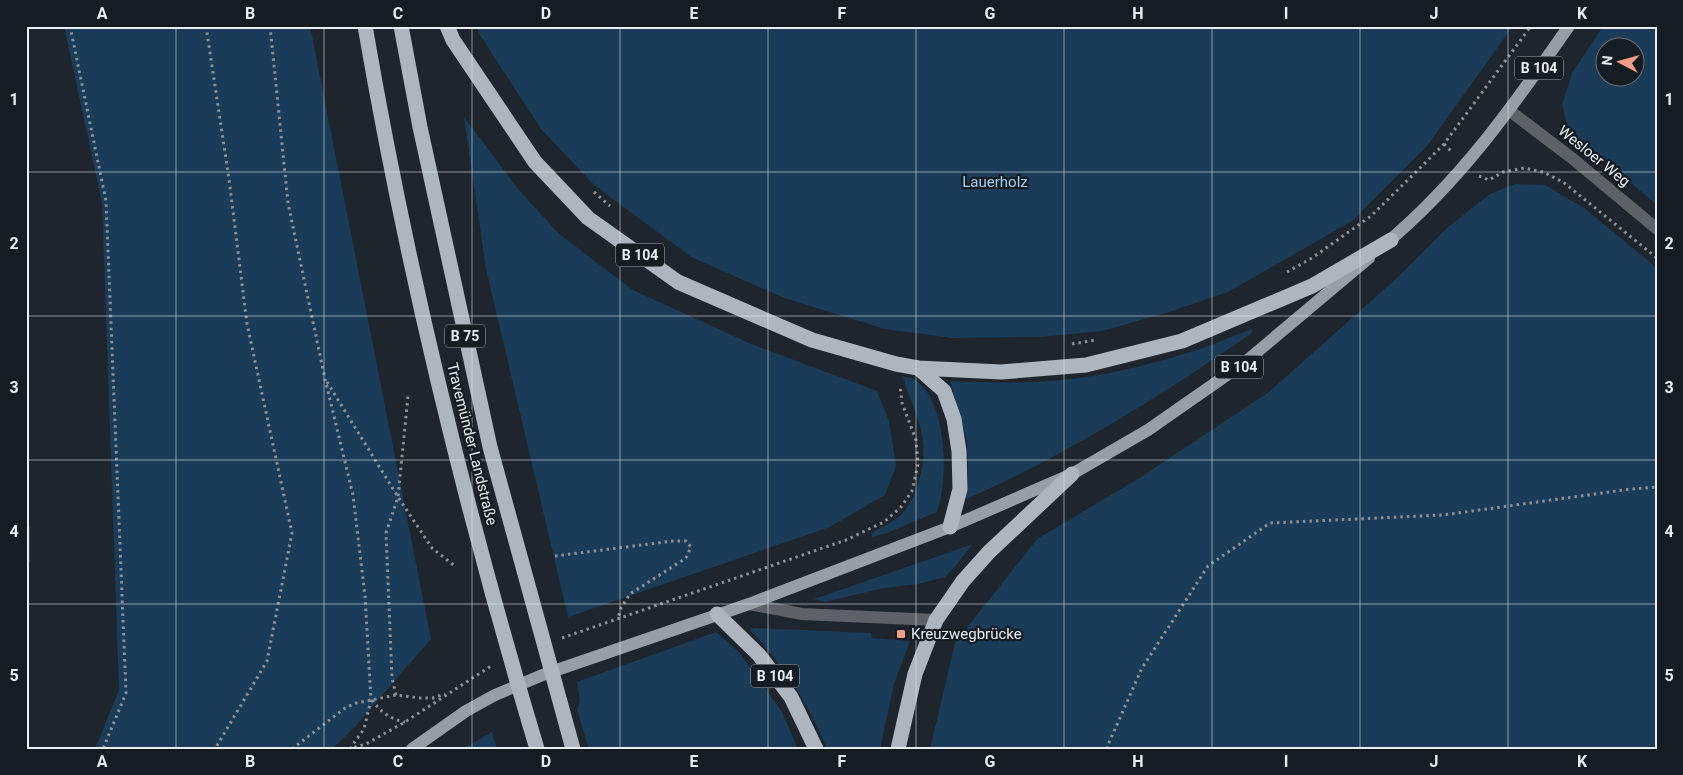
<svg xmlns="http://www.w3.org/2000/svg" width="1683" height="775" font-family="Roboto,sans-serif">
<rect width="100%" height="100%" fill="#1e252c"/>
<g fill="#1a3c58" fill-rule="evenodd">
<polygon points="64,26 310,26 431,639 352,730 332,749 95,749 119,690 102,203"/>
<polygon points="476,26 1513,26 1427,146 1352,221 1228,292 1169,312 1102,331 1040,337 952,338 885,329 784,298 691,257 594,185 541,129 480,35"/>
<path d="M1603 26H1657V205L1569 131 1562 105 1572 73ZM1606 48H1636V78H1606Z"/>
<polygon points="464,117 518,189 559,234 633,290 749,343 877,391 889,421 896,466 885,495 830,527 568,617 486,269"/>
<polygon points="1515,184 1545,185 1584,208 1657,268 1657,749 930,749 955,643 1037,539 1141,477 1269,392 1397,278 1447,228 1490,194"/>
<path d="M1252 329V333C1161 396 1067 455 966 499L968 477 967 441 950 381C987 383 1024 384 1061 380 1103 376 1144 366 1184 354 1207 348 1229 337 1252 329Z"/>
<path d="M903 377C907 377 913 378 917 381 947 404 949 479 937 512L887 533 872 537 871 533C883 527 898 520 906 509 918 492 925 464 923 443 921 420 909 399 903 377Z"/>
<polygon points="973,544 952,570 945,577 918,584 884,588 825,602 814,599"/>
<path d="M755 628 871 633 872 638 910 641 894 684 880 749H827C808 702 784 666 749 629Z"/>
<polygon points="716,632 738,651 782,712 798,749 589,749 577,710 580,701 577,682"/>
<polygon points="492,732 497,749 462,749"/>
</g>
<polygon fill="#353d43" points="30,527 30,562 26,562 26,528"/>
<g fill="none" stroke-linecap="round" stroke-linejoin="round">
<g stroke="#8c9197" stroke-width="3" stroke-dasharray="2.5 4" stroke-linecap="butt">
<polyline points="70,26 106,201 126,693 103,749"/>
<polyline points="206,26 229,179 247,324 292,533 267,661 215,749"/>
<polyline points="270,26 288,203 325,379 353,495 365,596 371,700 364,729 351,747"/>
<polyline points="1444,144 1452,152"/>
<polyline points="1479,176 1489,180 1503,172 1524,168 1543,172 1563,182 1657,258"/>
<polyline points="594,192 610,206"/>
<polyline points="1287,272 1312,258 1371,216 1421,167 1444,144 1531,26"/>
<polyline points="1072,344 1096,340"/>
<polyline points="327,382 398,497 432,548 456,567"/>
<polyline points="555,556 673,541 686,541 691,547 686,558 630,594 621,608 618,618"/>
<polyline points="562,638 846,540 884,522 901,507 912,491 918,464 916,440 902,403 900,385"/>
<polyline points="396,695 392,678 386,533 398,497 408,396"/>
<path d="M372 700C381 712 390 719 405 722"/>
<polyline points="292,749 345,708 356,703 396,695 420,698 433,698 445,694"/>
<polyline points="348,749 366,744 405,722 491,666"/>
<polyline points="1108,749 1107,747 1142,668 1208,566 1270,523 1443,515 1631,489 1657,487"/>
</g>
<g stroke="#5e6165" stroke-width="12">
<polyline points="1510,111 1573,159 1657,229"/>
<polyline points="749,604 802,614 936,620"/>
</g>
<g stroke="#979ea5" stroke-width="12">
<path d="M1384 245C1459 183 1514 105 1569 26"/>
<polyline points="412,749 466,711 495,695 545,674 749,604 950,527 1072,474 1148,430 1244,363 1369,258"/>
</g>
<g stroke="#adb6bf" stroke-width="15">
<path d="M365 26C407 270 466 512 537 749"/>
<polyline points="401,26 420,127 490,447 573,749"/>
<polyline points="447,26 453,40 535,162 588,218 678,282 812,340 896,364 918,368 1001,372 1086,365 1182,341 1312,286 1391,240"/>
<polyline points="918,368 944,391 954,419 959,451 960,489 950,527"/>
<polyline points="717,614 759,655 791,697 816,749"/>
<polyline points="898,749 915,674 936,620 963,581 989,552 1072,474"/>
</g>
</g>
<path fill="none" stroke="#e9eef2" stroke-width="1" stroke-opacity="0.55" d="M176 26V749M324 26V749M472 26V749M620 26V749M768 26V749M916 26V749M1064 26V749M1212 26V749M1360 26V749M1508 26V749M26 172H1657M26 316H1657M26 460H1657M26 604H1657"/>
<rect fill="#f49e87" stroke="#151c22" stroke-width="2" x="896" y="629" width="10" height="10" rx="2.5"/>
<g text-anchor="middle" dominant-baseline="central" stroke-width="4.5" stroke-linejoin="round" paint-order="stroke">
<g fill="#151c22" stroke="#a9afb4" stroke-width="1">
<rect x="1515" y="56.5" width="48" height="23" rx="4"/>
<rect x="616" y="243.5" width="48" height="23" rx="4"/>
<rect x="445" y="324.5" width="40" height="23" rx="4"/>
<rect x="1215" y="355.5" width="48" height="23" rx="4"/>
<rect x="751" y="664.5" width="48" height="23" rx="4"/>
</g>
<g font-size="14" font-weight="bold" fill="#e9eef2">
<text x="1539" y="68">B 104</text>
<text x="640" y="255">B 104</text>
<text x="465" y="336">B 75</text>
<text x="1239" y="367">B 104</text>
<text x="775" y="676">B 104</text>
</g>
<g font-size="15" fill="#e9eef2" stroke="#151c22">
<text transform="translate(1594 156) rotate(39)">Wesloer Weg</text>
<text transform="translate(472 444) rotate(76)">Travemünder Landstraße</text>
</g>
<g font-size="15" fill="#a5cef4" stroke="#151c22">
<text x="995" y="182">Lauerholz</text>
</g>
<g font-size="15" fill="#e9eef2" stroke="#151c22" text-anchor="start">
<text x="911" y="634">Kreuzwegbrücke</text>
</g>
</g>
<rect width="1683" height="775" fill="none" stroke="#151c22" stroke-width="55"/>
<g transform="translate(1620 62) rotate(276)"><circle r="24" fill="#151c22" stroke="#6a7075"/>
<path d="M0-4L9 19L0 12L-9 19Z" fill="#f49e87"/>
<text y="-8" font-size="14" font-weight="bold" text-anchor="middle" fill="#e9eef2">N</text>
</g>
<rect x="28" y="28" width="1628" height="720" fill="none" stroke="#e9eef2" stroke-width="2"/>
<g font-size="16" text-anchor="middle" font-weight="bold" fill="#e9eef2">
<text x="102" y="19">A</text>
<text x="250" y="19">B</text>
<text x="398" y="19">C</text>
<text x="546" y="19">D</text>
<text x="694" y="19">E</text>
<text x="842" y="19">F</text>
<text x="990" y="19">G</text>
<text x="1138" y="19">H</text>
<text x="1286" y="19">I</text>
<text x="1434" y="19">J</text>
<text x="1582" y="19">K</text>
<text x="14" y="105">1</text>
<text x="1669" y="105">1</text>
<text x="14" y="249">2</text>
<text x="1669" y="249">2</text>
<text x="14" y="393">3</text>
<text x="1669" y="393">3</text>
<text x="14" y="537">4</text>
<text x="1669" y="537">4</text>
<text x="14" y="681">5</text>
<text x="1669" y="681">5</text>
<text x="102" y="767">A</text>
<text x="250" y="767">B</text>
<text x="398" y="767">C</text>
<text x="546" y="767">D</text>
<text x="694" y="767">E</text>
<text x="842" y="767">F</text>
<text x="990" y="767">G</text>
<text x="1138" y="767">H</text>
<text x="1286" y="767">I</text>
<text x="1434" y="767">J</text>
<text x="1582" y="767">K</text>
</g>
</svg>
